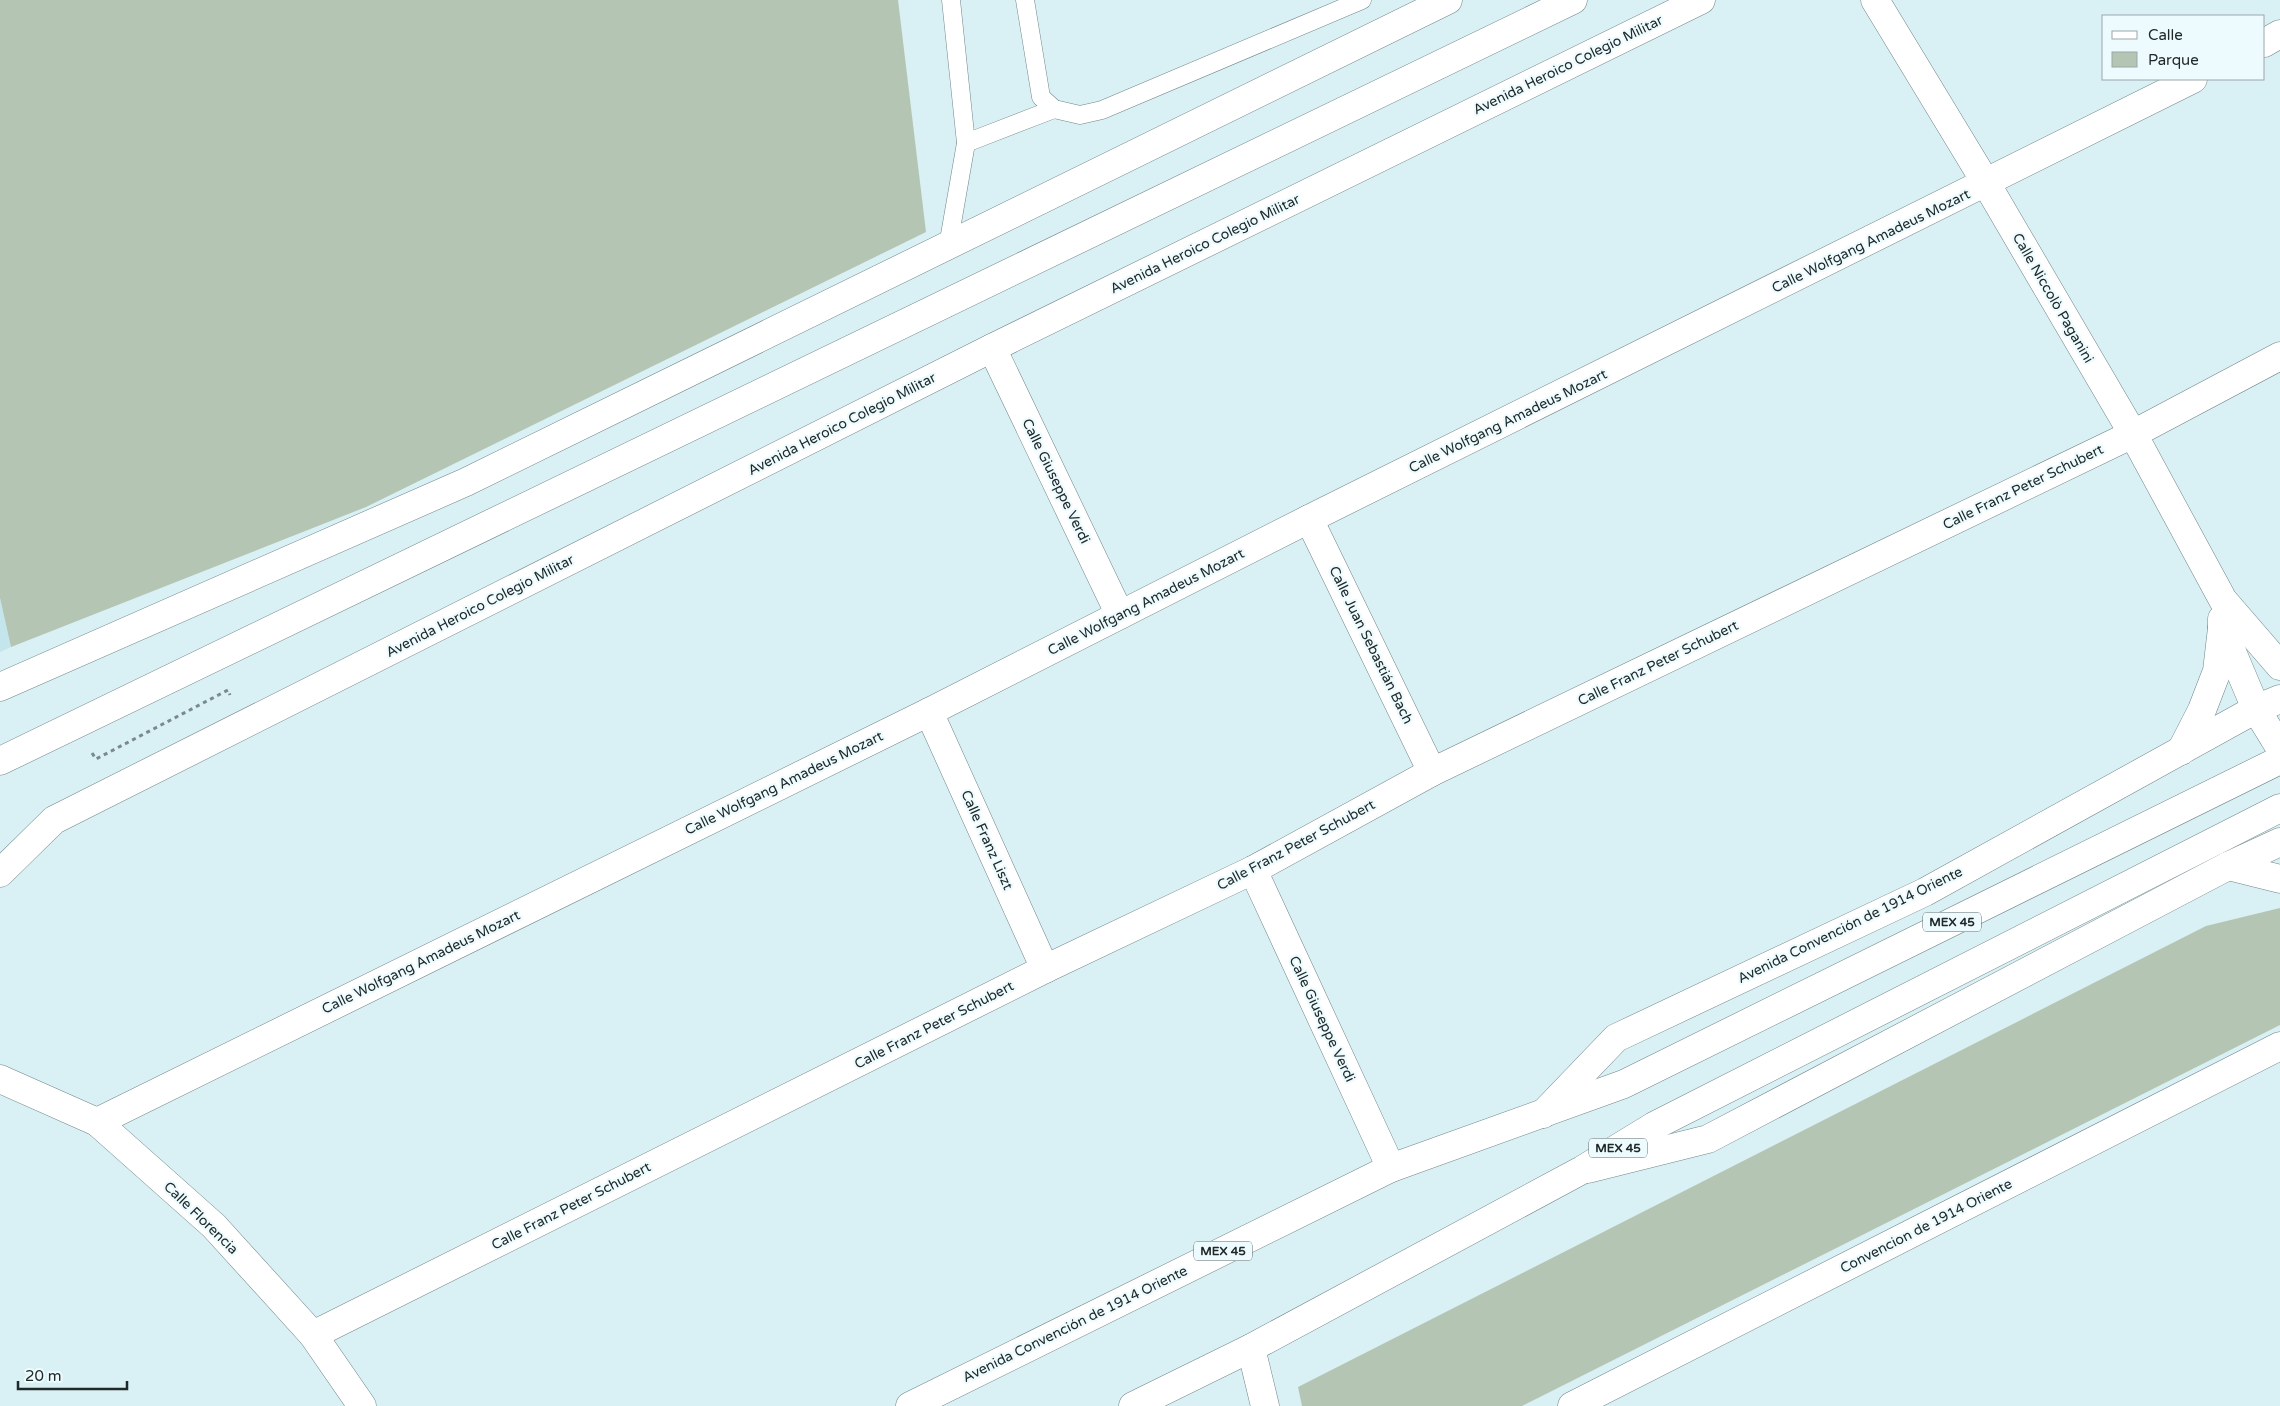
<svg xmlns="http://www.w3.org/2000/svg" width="2280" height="1406" font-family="'Varela Round',sans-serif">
<rect width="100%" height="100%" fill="#d9f0f4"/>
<polygon fill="#c4e5eb" points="0,598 11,647 0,652"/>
<g fill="#b5c5b3">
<polygon points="0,0 898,0 926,232 366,507 11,647 0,598"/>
<polygon points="2280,908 2280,1025 1522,1406 1302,1406 1298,1387 2206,926"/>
</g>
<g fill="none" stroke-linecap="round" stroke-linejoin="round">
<defs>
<g id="lane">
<polyline points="1025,0 1041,97 1054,109 1080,115 1102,110 1362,0"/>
<polyline points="966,143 1054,109"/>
<polyline points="948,246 966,143 951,0"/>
</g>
<g id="street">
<polyline points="1875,0 1986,183 2133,434 2223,600 2280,666"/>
<polyline points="2264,43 2280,34"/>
<polyline points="992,348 1120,615"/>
<polyline points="1309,519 1432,772"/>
<polyline points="2222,619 2222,628 2256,709"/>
<polyline points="929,712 1045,969"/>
<polyline points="1253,870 1391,1168"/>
<polyline points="0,873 54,820 992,348 1701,0"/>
<polyline points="0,1079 97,1122 214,1226 313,1335 362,1406"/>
<polyline points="97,1122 929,712 1309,519 2193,79"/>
<polyline points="313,1335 1045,969 1253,870 1432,772 2133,434 2280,356"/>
<polyline points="1251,1348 1265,1406"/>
<polyline points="1572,1406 2280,1046"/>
</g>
<g id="secondary">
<polyline points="0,687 466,482 1448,0"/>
<polyline points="2256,709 2280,748"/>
<polyline points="2181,751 2202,710 2217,671 2222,628"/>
<polyline points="0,761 1573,0"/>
<polyline points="2228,866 2280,879"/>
<polyline points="1543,1114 1616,1038 1925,892 2256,709 2280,699"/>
<polyline points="1588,1169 1708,1139 2228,866 2280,842"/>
</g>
<g id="primary">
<polyline points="910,1406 1391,1168 1624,1084 2280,760"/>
<polyline points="1133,1406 1251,1348 1582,1170 1654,1126 2280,808"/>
</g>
</defs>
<use href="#lane" stroke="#71868a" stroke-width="19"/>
<use href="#street" stroke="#71868a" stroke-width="29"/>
<use href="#secondary" stroke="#71868a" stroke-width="29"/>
<use href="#primary" stroke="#71868a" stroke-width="29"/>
<polyline stroke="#7a8a8c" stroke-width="3" stroke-dasharray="4 4" stroke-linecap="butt" points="92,753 96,759 228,690 230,695"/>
<use href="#lane" stroke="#fff" stroke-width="18"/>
<use href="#street" stroke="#fff" stroke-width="28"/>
<use href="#secondary" stroke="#fff" stroke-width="28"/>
<use href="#primary" stroke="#fff" stroke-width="28"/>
</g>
<g text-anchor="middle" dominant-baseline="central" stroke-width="4.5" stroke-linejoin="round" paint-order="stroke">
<g fill="#edfbfe" stroke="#5e686a" stroke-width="1">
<rect x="1923" y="912.5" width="58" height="19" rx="4"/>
<rect x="1589" y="1138.5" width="58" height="19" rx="4"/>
<rect x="1194" y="1241.5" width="58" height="19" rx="4"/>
</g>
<g font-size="12" font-weight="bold" fill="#20292a">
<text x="1952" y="922">MEX 45</text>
<text x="1618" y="1148">MEX 45</text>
<text x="1223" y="1251">MEX 45</text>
</g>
<g font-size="14" fill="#20292a" stroke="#edfbfe">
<text transform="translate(1568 65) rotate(-26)">Avenida Heroico Colegio Militar</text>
<text transform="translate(1871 241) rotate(-26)">Calle Wolfgang Amadeus Mozart</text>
<text transform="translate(1205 244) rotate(-26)">Avenida Heroico Colegio Militar</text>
<text transform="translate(2053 298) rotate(60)">Calle Niccolò Paganini</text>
<text transform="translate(1508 421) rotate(-26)">Calle Wolfgang Amadeus Mozart</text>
<text transform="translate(842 424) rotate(-27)">Avenida Heroico Colegio Militar</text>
<text transform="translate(1056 481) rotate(64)">Calle Giuseppe Verdi</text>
<text transform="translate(2023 487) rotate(-26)">Calle Franz Peter Schubert</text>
<text transform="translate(1146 602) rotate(-27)">Calle Wolfgang Amadeus Mozart</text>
<text transform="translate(480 606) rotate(-27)">Avenida Heroico Colegio Militar</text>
<text transform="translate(1371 645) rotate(64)">Calle Juan Sebastián Bach</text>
<text transform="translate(1658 663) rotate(-26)">Calle Franz Peter Schubert</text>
<text transform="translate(784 783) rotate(-26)">Calle Wolfgang Amadeus Mozart</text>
<text transform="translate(987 840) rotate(66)">Calle Franz Liszt</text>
<text transform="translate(1296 845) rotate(-28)">Calle Franz Peter Schubert</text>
<text transform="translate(1850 925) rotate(-26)">Avenida Convención de 1914 Oriente</text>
<text transform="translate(421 962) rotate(-26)">Calle Wolfgang Amadeus Mozart</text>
<text transform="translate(1322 1019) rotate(65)">Calle Giuseppe Verdi</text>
<text transform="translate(934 1025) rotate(-27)">Calle Franz Peter Schubert</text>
<text transform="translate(571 1206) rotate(-27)">Calle Franz Peter Schubert</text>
<text transform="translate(201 1218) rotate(44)">Calle Florencia</text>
<text transform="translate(1926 1226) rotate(-27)">Convencion de 1914 Oriente</text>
<text transform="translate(1075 1324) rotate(-26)">Avenida Convención de 1914 Oriente</text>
</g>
</g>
<rect x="2102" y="15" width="162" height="65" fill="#edfbfe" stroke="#9ba7a9"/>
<rect x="2112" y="31" width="25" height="8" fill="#ffffff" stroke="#9ba7a9"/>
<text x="2148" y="40" font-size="15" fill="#20292a">Calle</text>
<rect x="2112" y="52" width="25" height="15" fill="#b5c5b3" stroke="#9ba7a9"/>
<text x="2148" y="65" font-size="15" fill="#20292a">Parque</text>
<path d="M18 1381v8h109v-8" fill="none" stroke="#20292a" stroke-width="2.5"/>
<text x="25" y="1381" font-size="15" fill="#20292a" stroke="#edfbfe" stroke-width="4" paint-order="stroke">20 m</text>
</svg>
